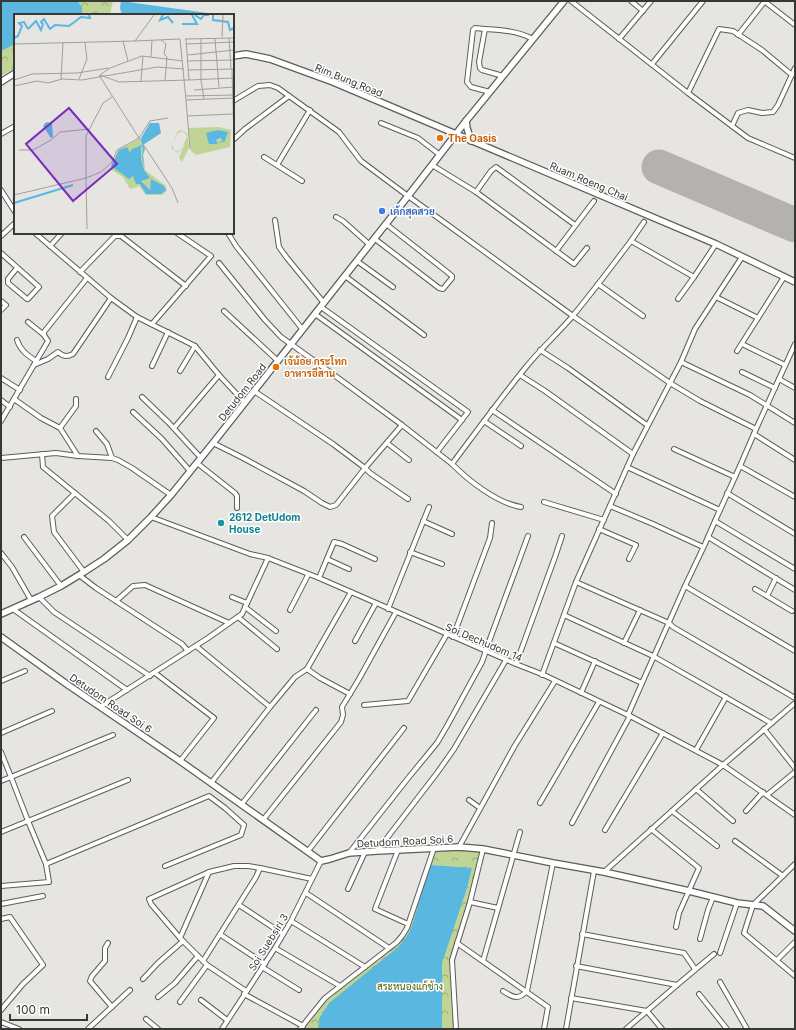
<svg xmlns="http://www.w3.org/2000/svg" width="796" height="1030" font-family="Inter,Sarabun,sans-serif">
<defs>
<pattern id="park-crowns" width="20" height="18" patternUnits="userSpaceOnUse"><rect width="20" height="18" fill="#bfd495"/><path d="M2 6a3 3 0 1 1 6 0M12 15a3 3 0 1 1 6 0" fill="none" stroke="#9cad7a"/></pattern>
</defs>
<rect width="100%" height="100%" fill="#e6e5e1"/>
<g fill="url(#park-crowns)">
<polygon points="1,1 113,1 110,15 15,15 15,68 1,76"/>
<polygon points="434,848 483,849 452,960 456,1029 300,1029 325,998 393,944 407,928"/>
</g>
<g fill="#5ab7df">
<polygon points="1,1 77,1 82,7 82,15 15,15 15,44 1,51"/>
<polygon points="121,1 207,13 207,15 122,15 120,8"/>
<path d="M430 865 472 868 466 891 442 963V1029H318L319 1019 329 1003 396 949C403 942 408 935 412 926Z"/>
</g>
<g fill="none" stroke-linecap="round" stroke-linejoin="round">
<polyline stroke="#b4b2af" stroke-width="35" points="659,167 795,225"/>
<defs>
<g id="street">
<polyline points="571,1 688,93 748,138 795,158"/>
<polyline points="631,1 643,11"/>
<polyline points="764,1 795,25"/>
<polyline points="485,29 475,28 473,30 467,82 471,87 490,92"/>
<polyline points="738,35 765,1"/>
<polyline points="619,39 651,1"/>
<polyline points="652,64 703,1"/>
<path d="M503 76 482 70 480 68 479 62 485 29C502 30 518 31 533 39"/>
<polyline points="688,93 719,29 733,31 762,50 792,75"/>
<polyline points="233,101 258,86 270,85 278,88 339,132 361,161 408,196 573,316 670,383 700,401 756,429"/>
<polyline points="381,123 418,138 440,155"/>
<polyline points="732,126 738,113 748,110 762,113 773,112 778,105 795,68"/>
<polyline points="1,134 15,126"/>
<polyline points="233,140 245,129 289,96"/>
<polyline points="264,157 302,181"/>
<polyline points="277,165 310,110"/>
<polyline points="432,165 476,192 510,217 574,264 587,248"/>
<polyline points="1,190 15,212"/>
<polyline points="476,192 491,171 496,167 575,225"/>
<polyline points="336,217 343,221 370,245"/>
<polyline points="275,220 279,247 287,258 324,303"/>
<polyline points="35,233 111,298 137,317 195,346 219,375 245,403"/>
<polyline points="228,233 236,246 303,330"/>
<polyline points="1,236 15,223"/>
<polyline points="375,239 439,288 443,289 452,278 452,276 446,271 386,224"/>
<polyline points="631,241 644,222"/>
<polyline points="50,246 62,233"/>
<polyline points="556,251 594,201"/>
<polyline points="1,253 38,286 39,287 28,299 27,299 8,283 8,279 17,268"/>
<polyline points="357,261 393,287"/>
<path d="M219 263 265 320 281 337 334 375 402 425 452 464C476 432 500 399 526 367 540 350 556 335 571 318 592 293 611 267 631 241L694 277 716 244"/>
<polyline points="80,272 115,236 121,236 186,286"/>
<polyline points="345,276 424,335"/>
<polyline points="598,284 643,316"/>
<polyline points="716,297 758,318 784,277"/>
<polyline points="678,299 694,277"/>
<polyline points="1,301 6,305 1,310"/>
<polyline points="321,307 468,412 437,452"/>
<polyline points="224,311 278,361"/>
<polyline points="315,314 462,420"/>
<polyline points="28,322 44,335"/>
<polyline points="152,324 211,256 177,233"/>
<path d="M17 340C20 350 27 355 36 361"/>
<polyline points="742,344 785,365"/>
<polyline points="540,350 568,368 647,425"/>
<polyline points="737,351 758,318"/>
<polyline points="681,362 750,395 795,423"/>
<path d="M34 365 48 359 58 352C64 357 67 357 73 354L111 298"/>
<polyline points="152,366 168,332"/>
<polyline points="180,371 195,346"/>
<polyline points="742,372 775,388"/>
<polyline points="520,375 545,391 633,454"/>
<polyline points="108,377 128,338 137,317"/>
<polyline points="1,378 20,390"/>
<polyline points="779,379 795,388"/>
<polyline points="254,391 333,444 365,468 370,473 408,499"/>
<polyline points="142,397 168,422 201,458"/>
<polyline points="14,399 41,418 60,428 78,456"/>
<polyline points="1,400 10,407"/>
<polyline points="492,410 616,494"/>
<polyline points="133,412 162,439 190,471"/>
<polyline points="1,421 48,341 44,335 44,332 87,278"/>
<polyline points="484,421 521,446"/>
<polyline points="60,428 76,406 76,399"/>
<polyline points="174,428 219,375"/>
<polyline points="96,431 107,444 112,458"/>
<polyline points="754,434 795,460"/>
<polyline points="213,443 243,458 304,491 322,503 330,507 336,505 365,468 402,425"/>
<polyline points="387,443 409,460"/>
<polyline points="674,449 735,477"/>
<polyline points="42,454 43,467 109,521 128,540"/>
<polyline points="1,458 56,453 78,456 112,458 118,460 132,468 171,495"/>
<polyline points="197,463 235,493 237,496 237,508"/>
<path d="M452 464C469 481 497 503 521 507"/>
<polyline points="740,466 795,497"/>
<polyline points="627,467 720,510"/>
<polyline points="75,493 52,516 54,532 84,572"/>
<polyline points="727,493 795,534"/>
<polyline points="544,502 604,520"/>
<polyline points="610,506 653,524 703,547"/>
<polyline points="151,517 250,554 268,558 319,578 516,664 544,675 630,716 723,765 795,815"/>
<polyline points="423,521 452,534"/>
<polyline points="715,521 795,569"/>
<polyline points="599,529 636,545 629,559"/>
<polyline points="24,537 61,586"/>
<polyline points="708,537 795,590"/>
<polyline points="410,552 442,564"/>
<polyline points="1,553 12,567 31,600"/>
<polyline points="327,559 349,569"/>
<polyline points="79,575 96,588 182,644 188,651"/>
<polyline points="319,578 334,542 342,544 375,559"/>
<polyline points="576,582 669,623 673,627 795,698"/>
<polyline points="685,586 795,651"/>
<polyline points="755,589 792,611"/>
<polyline points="767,596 776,578"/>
<polyline points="39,597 54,612 150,676"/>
<polyline points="232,597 247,603"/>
<polyline points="116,601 133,586 145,585 229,623"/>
<polyline points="245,607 276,631"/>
<polyline points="13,609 127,690"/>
<polyline points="388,609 429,507"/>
<polyline points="290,610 308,575"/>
<polyline points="564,615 653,656 771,723"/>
<polyline points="238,617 277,649"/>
<polyline points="453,637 490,538 492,523"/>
<polyline points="355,641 376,603"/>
<polyline points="554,643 642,683"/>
<polyline points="624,643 640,610"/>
<polyline points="196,646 270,707"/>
<polyline points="516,664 555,557 562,536"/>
<polyline points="307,669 320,678 350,694"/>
<polyline points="155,673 214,718 180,761"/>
<polyline points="542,675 576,582 633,454 681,362 695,329 742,257"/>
<polyline points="1,681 25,671"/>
<polyline points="581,693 595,661"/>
<polyline points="364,705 408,701 447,634"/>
<polyline points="100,707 208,638 242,614 268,558"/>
<polyline points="628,715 642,683 685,586 705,544 715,521 740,466 756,429 795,344"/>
<polyline points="764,729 795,768"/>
<polyline points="1,733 52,711"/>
<polyline points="113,735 11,777 28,821 46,864 209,796 225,808 244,825 241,835 165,866"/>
<polyline points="696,750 726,697"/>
<polyline points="1,752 11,777 1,781"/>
<polyline points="211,783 270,707 295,677 307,669 351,592"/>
<polyline points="696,789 733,821"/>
<polyline points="767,795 795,772"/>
<polyline points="469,800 480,808"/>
<polyline points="540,803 599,702"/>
<polyline points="241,805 316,710"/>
<polyline points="672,811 717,846"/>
<polyline points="746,811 763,792"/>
<polyline points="263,820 341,722 343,715 342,707 359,679 396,612"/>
<polyline points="572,823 630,716"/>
<polyline points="651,829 699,868 679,913 676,927"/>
<polyline points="605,830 663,733"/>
<polyline points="1,832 128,780"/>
<polyline points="735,841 783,876"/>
<polyline points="459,847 514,747 555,681"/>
<polyline points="398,850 375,909 408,924"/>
<polyline points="308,851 404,728"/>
<polyline points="377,851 437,773 454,749 506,660"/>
<polyline points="349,853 409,777 437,743 447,726 482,662 490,639 528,536"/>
<polyline points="795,864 753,905 744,933 795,976"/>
<polyline points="604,872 723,765 795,703"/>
<polyline points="1,886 49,882 46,864"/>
<polyline points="348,889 365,852"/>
<polyline points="306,893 389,948"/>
<polyline points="470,902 498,908"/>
<polyline points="1,904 43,896"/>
<polyline points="239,905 283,934"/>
<polyline points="1,919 10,917 43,965 23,984 1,1010"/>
<polyline points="291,921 365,967"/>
<polyline points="582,934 684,953 695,969"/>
<polyline points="221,935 265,964"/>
<polyline points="180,938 209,872"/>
<polyline points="700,939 708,910 713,897"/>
<polyline points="108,943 105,948 105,961 92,976 90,981 112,1007"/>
<polyline points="457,943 548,1007 544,1029"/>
<polyline points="275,948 340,986"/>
<polyline points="720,953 737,903"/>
<polyline points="777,960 795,942"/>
<polyline points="203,961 256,877 260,868"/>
<polyline points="483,961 520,832"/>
<polyline points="576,966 677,985"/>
<polyline points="262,967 299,990"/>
<polyline points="143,979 158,963 183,941"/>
<polyline points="720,982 747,1029"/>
<polyline points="246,991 207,965 180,938 151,904 149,899 209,872 234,866 248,866 260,868 312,879"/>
<path d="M503 991C513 997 517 1001 527 991L553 863"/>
<polyline points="244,994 303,1026"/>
<polyline points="699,994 727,1029"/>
<polyline points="158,997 175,983 198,956"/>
<polyline points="571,998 647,1011 662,1029"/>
<polyline points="201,1000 227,1020"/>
<polyline points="180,1002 207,965"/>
<polyline points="146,1019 158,1029"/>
<polyline points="1,1022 19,1029"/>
<polyline points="88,1029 130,990"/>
<polyline points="222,1029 275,948 291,921 321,861"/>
<polyline points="300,1029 325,998 397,942 402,936 407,928 434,848"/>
<polyline points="456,1029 452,960 470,902 483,849"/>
<polyline points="566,1029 594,871"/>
<polyline points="626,1029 677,985 714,954"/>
</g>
<g id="secondary">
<polyline points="233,56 246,54 270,59 333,82 716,244 795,282"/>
<polyline points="1,82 15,73"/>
<polyline points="466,121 467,128 471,141"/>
<polyline points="1,614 39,597 61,586 84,572 104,559 128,540 151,517 171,495 213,443 408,196 466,121 564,1"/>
<polyline points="1,637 68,685 180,761 321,861 330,859 349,853 377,851 459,847 483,849 553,863 604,872 689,891 737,903 763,906 795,931"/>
</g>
</defs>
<use href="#street" stroke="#5e5c59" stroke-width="6"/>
<use href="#secondary" stroke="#5e5c59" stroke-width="8"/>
<use href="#street" stroke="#fff" stroke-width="4"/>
<use href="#secondary" stroke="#fff" stroke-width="5.5"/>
</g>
<g fill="#e8710a" stroke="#fff" stroke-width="1.5">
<circle cx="440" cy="138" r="4"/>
<circle cx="276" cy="367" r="4"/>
</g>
<circle fill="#3f7fe0" stroke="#fff" stroke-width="1.5" cx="382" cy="211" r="4"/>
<circle fill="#0f9aa8" stroke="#fff" stroke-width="1.5" cx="221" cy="523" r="4"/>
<g text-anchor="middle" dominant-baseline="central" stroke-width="3" stroke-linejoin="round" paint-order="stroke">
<g font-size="10" fill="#373735" stroke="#fff">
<text transform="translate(349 80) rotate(22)">Rim Bung Road</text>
<text transform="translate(589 181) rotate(23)">Ruam Roeng Chai</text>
<text transform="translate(242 392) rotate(-52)">Detudom Road</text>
<text transform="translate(484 642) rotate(23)">Soi Dechudom 14</text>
<text transform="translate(111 703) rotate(34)">Detudom Road Soi 6</text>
<text transform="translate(405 841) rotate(-3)">Detudom Road Soi 6</text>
<text transform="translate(268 942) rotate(-58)">Soi Suebsiri 3</text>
</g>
<g font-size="10" font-weight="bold" fill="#c56008" stroke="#fff" text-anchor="start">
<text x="448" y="138">The Oasis</text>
<text x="284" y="361">เจ้น้อย กระโทก<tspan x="284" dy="12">อาหารอีสาน</tspan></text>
</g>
<g font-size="10" font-weight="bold" fill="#366cbe" stroke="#fff" text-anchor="start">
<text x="390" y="211">เค้กสุดสวย</text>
</g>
<g font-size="10" font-weight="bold" fill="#0d838f" stroke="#fff" text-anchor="start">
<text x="229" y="517">2612 DetUdom<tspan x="229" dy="12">House</tspan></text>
</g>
<g font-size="10" fill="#4c610a" stroke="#fff">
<text x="410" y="986">สระหนองแก้ช้าง</text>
</g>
</g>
<g transform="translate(14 14)">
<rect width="220" height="220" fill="#e6e5e1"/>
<path d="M205 113 217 116 216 133 182 141 177 137 174 114ZM203 116 214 118 211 127H207L206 124 202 126 204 130H195V119ZM167 116 173 119 175 134 168 148 165 144 171 129 164 139 157 134 163 118ZM168 117 171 119 173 123 167 136 161 138 158 131 163 120Z" fill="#bfd495" fill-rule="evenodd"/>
<path d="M125 125 130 134 128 140 131 156 152 172 153 177 148 181H132L125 172 116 175 109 163 96 155 104 136Z" fill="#bfd495"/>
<path d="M32 108 38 109 39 123 37 124 29 112ZM136 109H145L147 119 129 131 131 135 129 141 131 155 140 164 131 155 128 143 129 134 127 132V144L130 156 136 164 127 167 136 176 137 165 150 172 152 176 147 180H132L126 170H122L119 162 115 165 97 152 105 136 113 133 116 139 118 135 128 131 127 124ZM204 116 214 118 211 127 205 129 208 126 206 124 202 126 204 130H195L192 119Z" fill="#5ab7df"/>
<path fill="none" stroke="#5ab7df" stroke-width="2" d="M149 1 146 6 154 3 159 9M181 1 187 5 190 1H195M199 1V6L214 8 216 16 220 14M168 10H183L178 1M14 15 22 7 27 16 29 10 27 8 30 5 36 15 41 11 55 12 67 3 76 4 75 1M0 24 4 22 8 12 5 9 10 8 14 15M0 189 59 171"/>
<path fill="none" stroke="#a09f9c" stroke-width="1" d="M208 23 209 1M187 24V66L190 85M215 24 217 55M166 25 172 86 220 84M171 25 220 24M201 25 205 73M147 26 152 30 150 40 153 43 151 67M109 27 114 47M121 27 166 25M0 30 121 27 140 1M172 30 220 28M174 41 220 36M137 43 138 26M173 47 220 46M218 55 220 126M174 56 220 55M85 61 125 124 103 136 98 148 87 158 72 164V122L89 89 98 83M86 61 105 68 175 66 172 25M86 61 96 54 128 42 169 47M65 65 73 45 71 29M0 66 18 60 63 59 95 54M47 66 49 29M175 66 220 64M127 67 129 42M0 72 23 67 34 69 48 65 68 66 143 53 170 55M180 76 220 73M172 82 220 81M172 86 176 135M173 102 219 100M154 104 136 107 125 124 158 174 164 189M5 136H19L37 126 46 118 75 115M0 181 72 164 73 215"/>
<path fill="#7b2cbf" fill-opacity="0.15" stroke="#7b2cbf" stroke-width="2" d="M55 94 103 150 59 187 12 130Z"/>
<rect width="220" height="220" fill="none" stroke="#373735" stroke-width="2"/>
</g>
<rect width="796" height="1030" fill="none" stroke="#373735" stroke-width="4"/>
<path d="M10 1014v6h77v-6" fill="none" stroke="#373735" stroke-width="2"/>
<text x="16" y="1014" font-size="12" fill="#373735" stroke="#ffffff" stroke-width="3" paint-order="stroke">100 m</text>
</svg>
